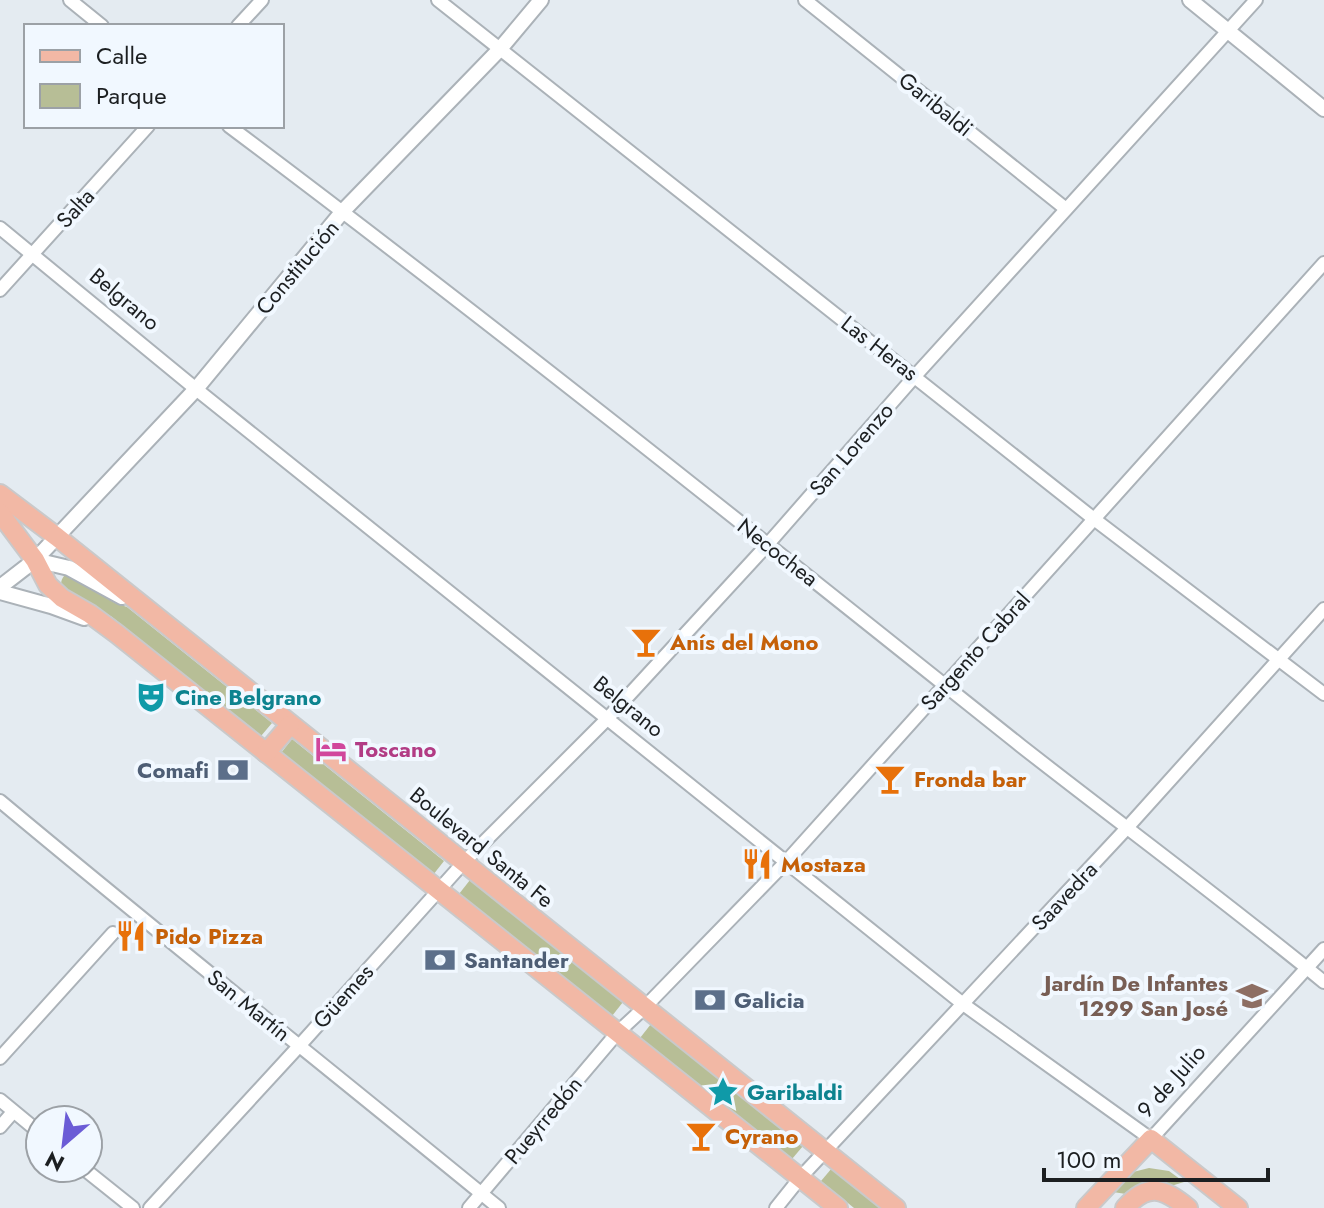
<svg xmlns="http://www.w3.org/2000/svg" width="1324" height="1208" font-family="Jost,sans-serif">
<rect width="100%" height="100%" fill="#e4ebf1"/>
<g fill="#b7be96">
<path d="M69 575 115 603 127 607 272 723 261 736 112 617 63 589C60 584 61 580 64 576Z"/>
<polygon points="292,739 444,861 433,875 281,753"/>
<polygon points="470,880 623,1002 612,1016 459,894"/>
<polygon points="651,1024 803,1146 792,1159 640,1038"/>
<polygon points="832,1168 882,1208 854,1208 821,1181"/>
<path d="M1149 1168 1169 1171 1184 1182 1171 1186C1157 1181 1137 1182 1126 1194L1113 1192 1133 1172Z"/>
</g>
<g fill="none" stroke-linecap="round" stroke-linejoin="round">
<defs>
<g id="minor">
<polyline points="70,0 102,26"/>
<polyline points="438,0 1094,519 1324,694"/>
<polyline points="805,0 1066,209"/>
<polyline points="238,26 262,0"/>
<path d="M229 126C497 327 759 537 1021 746 1122 825 1225 901 1324 982"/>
<polyline points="0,228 196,389 963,1004 1151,1139 1324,949"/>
<polyline points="0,290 148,126"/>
<path d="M0 801C165 939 333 1072 499 1208"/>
<polyline points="0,1058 113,933"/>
<polyline points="0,1100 40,1133"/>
<polyline points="0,1127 13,1112"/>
<polyline points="83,1168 133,1208"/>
<polyline points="150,1208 300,1045 464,862 607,719 768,544 915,376 1256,0"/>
<polyline points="469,1208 618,1032 644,1008 785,863 1324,263"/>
<polyline points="776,1208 800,1178 1126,829 1324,609"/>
</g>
<g id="tertiary">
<polyline points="1190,0 1324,109"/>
<polyline points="35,560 69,568 122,597"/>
<polyline points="0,587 35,560 196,389 343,211 500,49 541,0"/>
<polyline points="0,592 51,606 84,618"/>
</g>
<g id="primary">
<polyline points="0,494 57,537 896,1208"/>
<polyline points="0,513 35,560 48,585 62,598 90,614 117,634 838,1208"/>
<polyline points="266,753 290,725"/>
<polyline points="1086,1208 1151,1139 1238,1208"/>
<path d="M1125 1208C1148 1182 1163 1188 1188 1208"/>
</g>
</defs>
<use href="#minor" stroke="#abb2b8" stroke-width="16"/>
<use href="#tertiary" stroke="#abb2b8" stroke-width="18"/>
<use href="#primary" stroke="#c9c9ca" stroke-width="22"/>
<use href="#minor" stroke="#fff" stroke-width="12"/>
<use href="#tertiary" stroke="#fff" stroke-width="14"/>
<use href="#primary" stroke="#f2b8a5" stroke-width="18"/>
</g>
<defs>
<symbol id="bar-bare" viewBox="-9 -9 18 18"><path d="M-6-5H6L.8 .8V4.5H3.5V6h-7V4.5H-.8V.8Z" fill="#e8710a" stroke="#f1f8ff" stroke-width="2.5" paint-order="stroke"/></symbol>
<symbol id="theatre-bare" viewBox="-9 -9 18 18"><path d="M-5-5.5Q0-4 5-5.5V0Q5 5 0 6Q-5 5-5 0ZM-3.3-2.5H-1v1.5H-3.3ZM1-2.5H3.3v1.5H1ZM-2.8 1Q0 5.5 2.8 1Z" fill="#0f9aa8" stroke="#f1f8ff" stroke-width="2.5" paint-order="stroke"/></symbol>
<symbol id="hotel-bare" viewBox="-9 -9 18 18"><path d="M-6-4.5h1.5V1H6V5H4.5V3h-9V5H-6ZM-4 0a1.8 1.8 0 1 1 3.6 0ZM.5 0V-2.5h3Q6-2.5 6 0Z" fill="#d1479c" stroke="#f1f8ff" stroke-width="2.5" paint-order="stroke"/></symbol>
<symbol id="bank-bare" viewBox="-9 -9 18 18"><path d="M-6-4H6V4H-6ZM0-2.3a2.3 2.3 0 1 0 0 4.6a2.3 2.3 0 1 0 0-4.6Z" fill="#5c6f8a" stroke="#f1f8ff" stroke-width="2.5" paint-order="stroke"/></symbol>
<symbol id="restaurant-bare" viewBox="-9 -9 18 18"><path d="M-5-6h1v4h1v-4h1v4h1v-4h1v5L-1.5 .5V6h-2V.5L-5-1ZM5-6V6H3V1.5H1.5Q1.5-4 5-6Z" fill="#e8710a" stroke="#f1f8ff" stroke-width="2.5" paint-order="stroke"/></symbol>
<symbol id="school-bare" viewBox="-9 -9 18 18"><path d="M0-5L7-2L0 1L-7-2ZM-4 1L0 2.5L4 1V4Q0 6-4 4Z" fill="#8d6e63" stroke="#f1f8ff" stroke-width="2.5" paint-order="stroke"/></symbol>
<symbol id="sight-bare" viewBox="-9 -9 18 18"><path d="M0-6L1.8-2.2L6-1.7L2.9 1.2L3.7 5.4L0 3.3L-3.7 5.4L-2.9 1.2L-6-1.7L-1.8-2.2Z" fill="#0f9aa8" stroke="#f1f8ff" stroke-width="2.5" paint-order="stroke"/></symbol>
</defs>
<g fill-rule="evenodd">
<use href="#bar-bare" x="624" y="620" width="44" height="44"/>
<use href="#theatre-bare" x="129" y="675" width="44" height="44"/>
<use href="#hotel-bare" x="309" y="727" width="44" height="44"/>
<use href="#bank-bare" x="211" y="748" width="44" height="44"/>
<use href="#bar-bare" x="868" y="757" width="44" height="44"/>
<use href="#restaurant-bare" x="735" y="842" width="44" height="44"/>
<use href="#restaurant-bare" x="109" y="914" width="44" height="44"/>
<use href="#bank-bare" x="418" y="938" width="44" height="44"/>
<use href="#school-bare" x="1230" y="974" width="44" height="44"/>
<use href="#bank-bare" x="688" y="978" width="44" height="44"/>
<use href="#sight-bare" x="701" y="1070" width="44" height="44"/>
<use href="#bar-bare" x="679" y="1114" width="44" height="44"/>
</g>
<g text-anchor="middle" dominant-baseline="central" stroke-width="8" stroke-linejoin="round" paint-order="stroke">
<g font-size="22" fill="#1c1f21" stroke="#f1f8ff">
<text transform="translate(936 104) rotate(39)">Garibaldi</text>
<text transform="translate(75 208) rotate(-48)">Salta</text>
<text transform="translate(297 267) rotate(-50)">Constitución</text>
<text transform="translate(125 299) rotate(40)">Belgrano</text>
<text transform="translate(880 348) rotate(38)">Las Heras</text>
<text transform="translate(851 449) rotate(-49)">San Lorenzo</text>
<text transform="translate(778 552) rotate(38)">Necochea</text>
<text transform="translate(975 651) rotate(-48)">Sargento Cabral</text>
<text transform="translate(629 706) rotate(39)">Belgrano</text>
<text transform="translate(482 847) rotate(39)">Boulevard Santa Fe</text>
<text transform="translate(1064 896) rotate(-47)">Saavedra</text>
<text transform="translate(343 996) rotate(-48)">Güemes</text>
<text transform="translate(249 1005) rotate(39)">San Martín</text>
<text transform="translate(1171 1081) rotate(-48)">9 de Julio</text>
<text transform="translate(543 1120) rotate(-50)">Pueyrredón</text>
</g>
<g font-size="22" font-weight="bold" fill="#c56008" stroke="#f1f8ff" text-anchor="start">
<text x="670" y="642">Anís del Mono</text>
<text x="914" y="779">Fronda bar</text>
<text x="781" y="864">Mostaza</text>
<text x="155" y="936">Pido Pizza</text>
<text x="725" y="1136">Cyrano</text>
</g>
<g font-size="22" font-weight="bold" fill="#0d838f" stroke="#f1f8ff" text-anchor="start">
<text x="175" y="697">Cine Belgrano</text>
<text x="747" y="1092">Garibaldi</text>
</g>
<g font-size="22" font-weight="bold" fill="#b23c85" stroke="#f1f8ff" text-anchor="start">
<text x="355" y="749">Toscano</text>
</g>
<g font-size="22" font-weight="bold" fill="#4e5e75" stroke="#f1f8ff" text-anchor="start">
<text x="209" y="770" text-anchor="end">Comafi</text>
<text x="464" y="960">Santander</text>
<text x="734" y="1000">Galicia</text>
</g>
<g font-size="22" font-weight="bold" fill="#785e54" stroke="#f1f8ff" text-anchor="end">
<text x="1228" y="983">Jardín De Infantes<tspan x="1228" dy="25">1299 San José</tspan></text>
</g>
</g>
<rect x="24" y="24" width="260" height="104" fill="#f1f8ff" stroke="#9ca1a6" stroke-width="2"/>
<rect x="40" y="50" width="40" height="12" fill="#f2b8a5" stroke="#9ca1a6" stroke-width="2"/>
<text x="96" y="64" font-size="24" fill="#1c1f21">Calle</text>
<rect x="40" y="84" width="40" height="24" fill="#b7be96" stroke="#9ca1a6" stroke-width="2"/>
<text x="96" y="104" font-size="24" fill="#1c1f21">Parque</text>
<g transform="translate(64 1144) rotate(208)"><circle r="38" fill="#f1f8ff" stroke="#9ca1a6" stroke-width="2"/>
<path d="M0-6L14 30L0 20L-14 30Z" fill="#6b5cd6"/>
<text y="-12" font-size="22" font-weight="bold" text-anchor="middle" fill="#1c1f21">N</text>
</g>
<path d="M1044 1168v12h224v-12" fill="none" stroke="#1c1f21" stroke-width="4"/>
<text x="1056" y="1168" font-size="24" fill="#1c1f21" stroke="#f1f8ff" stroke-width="6" paint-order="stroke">100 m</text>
</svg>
